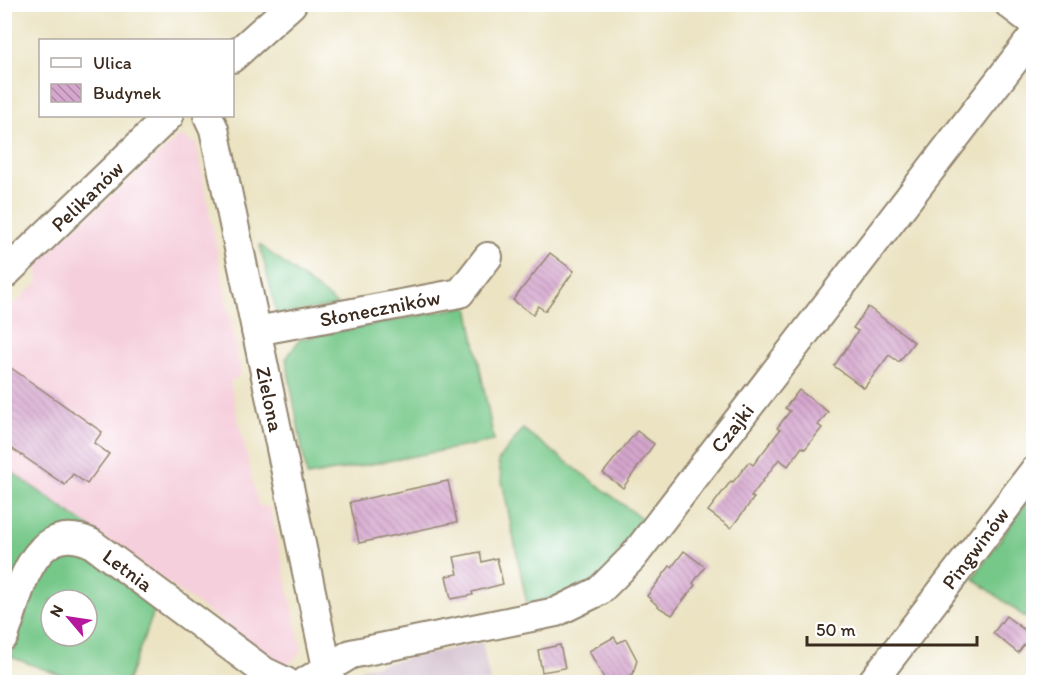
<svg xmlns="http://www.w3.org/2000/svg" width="1038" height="687" font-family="Itim,sans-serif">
<defs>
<pattern id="building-back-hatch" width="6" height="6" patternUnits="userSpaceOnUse" patternTransform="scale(1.5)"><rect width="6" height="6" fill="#d5a6ce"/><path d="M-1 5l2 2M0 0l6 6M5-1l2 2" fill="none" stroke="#ae87a7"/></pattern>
</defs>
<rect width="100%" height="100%" fill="#fff"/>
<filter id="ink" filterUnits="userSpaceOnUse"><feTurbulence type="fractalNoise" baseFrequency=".0167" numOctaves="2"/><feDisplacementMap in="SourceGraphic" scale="12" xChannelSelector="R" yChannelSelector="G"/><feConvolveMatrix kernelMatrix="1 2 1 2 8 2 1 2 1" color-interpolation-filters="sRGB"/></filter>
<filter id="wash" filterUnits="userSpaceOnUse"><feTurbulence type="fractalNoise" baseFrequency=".008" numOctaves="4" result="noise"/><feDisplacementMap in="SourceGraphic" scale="24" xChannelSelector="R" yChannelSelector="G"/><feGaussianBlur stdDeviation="1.35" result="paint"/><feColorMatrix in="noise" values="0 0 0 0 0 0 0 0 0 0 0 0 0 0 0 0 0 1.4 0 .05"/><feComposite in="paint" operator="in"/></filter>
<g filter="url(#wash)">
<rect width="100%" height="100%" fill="#ebe3c2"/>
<polygon fill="#f5cfdc" points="180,136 196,143 241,374 230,382 258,505 270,508 302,650 286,667 5,467 5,305 14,304 38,282 38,264 58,243"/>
<polygon fill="#d1bdcc" points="482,642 490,682 352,682 351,680 363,668"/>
<g fill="#76c889" stroke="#587954" stroke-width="1.5" fill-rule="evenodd">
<polygon points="260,245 338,305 277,315"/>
<polygon points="468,306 494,441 307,476 286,359 300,339"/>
<polygon points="523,429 641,518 604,574 575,593 527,604 498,461"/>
<polygon points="5,467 99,534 69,530 5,598"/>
<polygon points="1033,493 1033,623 973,578"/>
<path d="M73 554 102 566 155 609 127 682H79L11 657 41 570 58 555ZM51 600H87V636H51Z"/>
</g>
<g id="blocks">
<g fill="url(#building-back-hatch)">
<polygon points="550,253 574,271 545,311 538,306 533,315 513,300"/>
<polygon points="868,307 914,342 899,362 889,355 864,388 834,366 858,331 853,328"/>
<polygon points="4,363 102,432 94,443 109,454 87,484 73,474 65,485 4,443"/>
<polygon points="799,390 828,412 818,425 822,428 805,449 802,447 788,466 779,459 751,497 754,498 731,528 708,511 731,481 733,482 749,462 753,465 780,430 777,428 790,411 785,408"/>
<polygon points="637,431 654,444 623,488 603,473"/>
<polygon points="448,481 457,522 359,543 350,502"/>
<polygon points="684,551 705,567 693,583 695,585 672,615 660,608 647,596 670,566 672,567"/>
<polygon points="480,552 482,562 497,558 503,584 472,592 473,595 451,599 446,576 458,574 454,557"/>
<polygon points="1006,616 1031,635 1018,653 993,633"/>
<polygon points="614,637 618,643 626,639 637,660 633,674 618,682 606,682 589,651"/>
<polygon points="560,645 565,668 542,672 538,650"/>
</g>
</g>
</g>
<g filter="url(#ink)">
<use href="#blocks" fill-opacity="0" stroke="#938670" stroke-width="1.5"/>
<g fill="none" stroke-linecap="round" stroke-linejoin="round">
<defs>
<g id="minor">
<polyline points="1009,4 1034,23"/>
<polyline points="232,58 292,4"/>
<polyline points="208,116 214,129 330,682"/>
<polyline points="4,275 169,116"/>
<polyline points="256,331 460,293 488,257"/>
<path d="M4 636C19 596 31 517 91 543L265 672 286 682"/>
<polyline points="305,682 351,654 556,612 599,591 633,557 1034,35"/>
<polyline points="872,682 1034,471"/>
</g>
</defs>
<use href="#minor" stroke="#938670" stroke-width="32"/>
<use href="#minor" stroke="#fff" stroke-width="28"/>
</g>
</g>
<g text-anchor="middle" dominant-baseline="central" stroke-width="4.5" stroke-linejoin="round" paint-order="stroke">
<g font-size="21" fill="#3b2a1e" stroke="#fff">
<text transform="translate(87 196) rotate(-44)">Pelikanów</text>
<text transform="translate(380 308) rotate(-11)">Słoneczników</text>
<text transform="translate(270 399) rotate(78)">Zielona</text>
<text transform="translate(732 428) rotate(-52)">Czajki</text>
<text transform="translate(975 548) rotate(-53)">Pingwinów</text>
<text transform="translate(128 570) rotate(37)">Letnia</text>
</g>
</g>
<rect width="1038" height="687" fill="none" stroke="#fff" stroke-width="24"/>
<rect x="39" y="39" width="195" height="78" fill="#ffffff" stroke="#b1aaa5" stroke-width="1.5"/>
<rect x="51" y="58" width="30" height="9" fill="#ffffff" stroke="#b1aaa5" stroke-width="1.5"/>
<text x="93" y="69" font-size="18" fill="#3b2a1e">Ulica</text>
<rect x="51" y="84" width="30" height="18" fill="url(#building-back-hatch)" stroke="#b1aaa5" stroke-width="1.5"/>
<text x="93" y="99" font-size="18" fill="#3b2a1e">Budynek</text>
<g transform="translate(69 618) rotate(299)"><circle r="28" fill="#ffffff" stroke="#b1aaa5" stroke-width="1.5"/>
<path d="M0-4.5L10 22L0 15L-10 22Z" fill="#b5179e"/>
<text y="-9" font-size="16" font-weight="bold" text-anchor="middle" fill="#3b2a1e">N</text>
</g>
<path d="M807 636v9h170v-9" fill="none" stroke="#3b2a1e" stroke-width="3"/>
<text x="816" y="636" font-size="18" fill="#3b2a1e" stroke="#ffffff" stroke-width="4.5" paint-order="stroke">50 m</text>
</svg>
